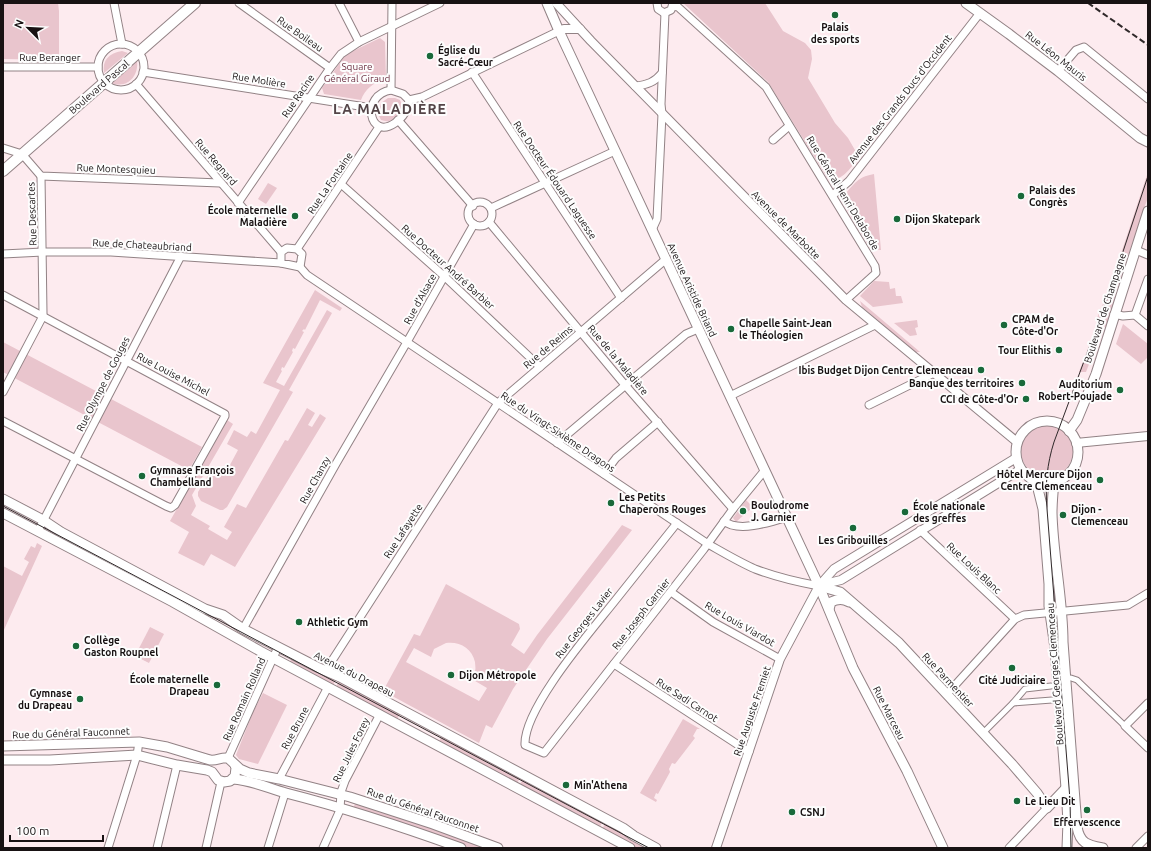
<svg xmlns="http://www.w3.org/2000/svg" width="1151" height="851" font-family="Ubuntu,sans-serif">
<rect width="100%" height="100%" fill="#fdebef"/>
<g fill="#e9c5cd" fill-rule="evenodd">
<polygon points="3,3 58,3 59,11 59,60 3,59"/>
<path d="M683 3H765L783 31 805 43 811 50 812 59 808 78 835 123 848 138 859 157C851 167 843 182 828 179L768 82Z"/>
<path d="M380 38 385 42 386 79C374 82 365 89 361 100L324 94 322 88 344 57 353 51Z"/>
<path d="M122 51 128 53 104 73C102 60 109 53 122 51Z"/>
<path d="M137 61C139 76 127 89 112 83Z"/>
<path d="M388 98H395L400 100 403 107C400 117 392 124 381 120L378 114 381 103Z"/>
<polygon points="1148,172 1148,197 1116,291 1109,290"/>
<path d="M874 174 881 250H871L841 199C853 186 856 177 874 174Z"/>
<polygon points="268,183 277,188 266,204 258,199"/>
<polygon points="874,281 889,282 890,289 895,288 896,296 901,296 903,303 873,307 860,296"/>
<polygon points="315,290 342,308 340,311 320,300 305,330 304,329 302,331 304,332 295,349 293,348 292,351 293,352 284,368 282,367 281,370 282,371 276,382 284,386 327,310 332,313 289,390 293,392 227,507 223,510 220,510 201,501 198,496 198,492 212,469 224,476 238,450 227,444 234,430 247,437 251,431 256,434 280,390 263,383"/>
<polygon points="1112,293 1115,297 1107,327 1099,325 1097,318 1106,297 1108,294"/>
<polygon points="860,301 920,352 915,352 862,307"/>
<polygon points="917,320 918,327 915,328 917,335 910,336 894,323"/>
<polygon points="1123,324 1148,344 1148,357 1141,364 1116,344"/>
<polygon points="1097,329 1102,330 1086,372 1079,372 1095,330"/>
<polygon points="3,342 202,447 189,470 3,372"/>
<polygon points="307,408 315,413 308,425 312,427 320,414 326,418 235,567 211,554 204,566 178,553 189,532 170,521 227,420 233,424 192,495 196,506 191,515 210,526 208,529 227,540 232,532 224,527 237,504 246,508 285,440 288,441"/>
<circle cx="1047" cy="451" r="26"/>
<polygon points="746,500 753,507 736,522 733,518"/>
<path d="M622 525 632 530 547 639 513 689 492 728 486 725 479 743 383 691 414 634 420 636 446 584 519 624 520 629 511 645 524 654 537 635ZM446 643C459 641 472 648 475 662 475 664 476 669 475 671 474 672 471 676 470 678L487 688 479 701 406 662 414 648 431 657 434 649Z"/>
<polygon points="37,543 42,546 3,632 3,566 22,576 29,562 24,559 31,546 35,548"/>
<polygon points="150,627 164,634 149,663 135,656"/>
<polygon points="292,657 337,678 332,687 290,662"/>
<polygon points="340,679 401,712 396,721 335,689"/>
<polygon points="263,693 287,705 258,764 239,759 236,755 253,712"/>
<polygon points="683,719 700,729 697,729 693,736 695,738 675,764 672,763 669,769 670,772 658,794 656,793 654,798 657,800 656,802 640,793"/>
<polygon points="443,734 521,776 516,785 438,743"/>
<polygon points="524,777 603,820 599,829 519,786"/>
<polygon points="356,801 490,848 464,848 353,809"/>
<polygon points="606,821 652,848 635,848 602,830"/>
</g>
<g fill="none" stroke-linecap="round" stroke-linejoin="round">
<defs>
<g id="pedestrian">
<polyline points="1071,678 1077,680 1125,726"/>
<polyline points="1013,703 1025,689 1051,686"/>
<polyline points="983,733 1013,703 1052,700"/>
</g>
<g id="minor">
<polyline points="114,3 122,44"/>
<polyline points="239,3 330,68"/>
<polyline points="339,3 359,42"/>
<polyline points="657,3 658,9 664,13 671,10 673,3"/>
<polyline points="673,6 678,7 766,87 875,266 876,273 846,300"/>
<circle cx="121" cy="67" r="23"/>
<polyline points="3,67 98,67"/>
<polyline points="1058,71 1076,50 1084,47 1148,99"/>
<polyline points="143,72 372,108"/>
<polyline points="472,72 621,298"/>
<polyline points="136,84 281,252"/>
<path d="M635 86C647 85 655 82 662 73"/>
<path d="M391 90 403 94 409 100C408 110 404 117 395 123 369 141 360 95 391 90Z"/>
<polyline points="391,90 392,3"/>
<polyline points="409,100 422,97 559,31"/>
<polyline points="398,120 473,206"/>
<polyline points="773,140 789,126"/>
<polyline points="3,148 22,154 41,176 220,183"/>
<polyline points="341,184 444,276 540,367"/>
<polyline points="833,195 849,181 980,13"/>
<circle cx="480" cy="214" r="12"/>
<polyline points="238,203 330,68 341,54 359,42 440,3"/>
<polyline points="491,208 615,151"/>
<polyline points="489,222 625,385 733,509"/>
<polyline points="652,230 657,219 662,114 661,104 665,13"/>
<polygon points="287,248 297,249 302,254 300,267 281,263 281,252"/>
<polyline points="297,249 379,127"/>
<polyline points="1136,250 1148,255"/>
<polyline points="3,254 43,252 111,252 281,263"/>
<path d="M300 267 307 275 708 544C724 553 739 562 755 569 776 577 797 582 819 586"/>
<polyline points="3,295 225,414 225,416 175,505 171,508 166,506 3,421"/>
<polyline points="1114,314 1123,316 1135,315 1148,326"/>
<polyline points="1135,315 1148,279"/>
<polyline points="3,392 43,316 43,313 41,176"/>
<polyline points="730,396 875,325"/>
<polyline points="869,405 934,373"/>
<polyline points="557,443 686,334 698,329"/>
<polyline points="604,474 616,458 658,422"/>
<path d="M724 521C738 533 771 522 787 517"/>
<path d="M677 523C656 549 635 576 614 602 591 631 523 709 525 745L544 753 704 549 733 509 765 470"/>
<polyline points="920,530 1015,619"/>
<polyline points="38,531 181,256"/>
<polyline points="671,592 713,622 780,659"/>
<polyline points="243,629 337,462 407,342 474,224"/>
<polyline points="614,664 749,752"/>
<polyline points="326,670 498,403 665,260"/>
<polyline points="947,694 1015,619 1024,615 1128,605 1148,593"/>
<polyline points="1148,703 1125,726 1148,748"/>
<polyline points="228,758 278,647"/>
<polyline points="279,779 328,687"/>
<polyline points="108,848 137,755 139,742"/>
<polyline points="157,848 177,765"/>
<polyline points="206,848 221,782"/>
<polyline points="268,848 285,793"/>
<polyline points="323,848 340,810 341,792 345,781 380,714"/>
<polyline points="1009,848 1047,808"/>
<polyline points="1136,848 1148,836"/>
</g>
<g id="tertiary">
<polyline points="556,3 591,41 846,300 1017,442"/>
<polyline points="559,31 564,29 580,29"/>
<polyline points="1076,443 1148,436"/>
<polyline points="820,585 841,580 1021,469"/>
<polyline points="716,848 780,659 819,586 834,569 1016,458"/>
</g>
<g id="secondary">
<polyline points="547,3 559,31 819,586 853,668 907,771 943,848"/>
<polyline points="966,3 1009,34 1058,71 1140,138 1148,142"/>
<circle cx="1047" cy="452" r="31"/>
<polyline points="1069,431 1077,420 1096,374 1148,211"/>
<polyline points="1036,481 1043,509 1049,584 1049,606 1055,648 1066,788 1068,822 1067,848"/>
<path d="M1054 482C1053 492 1052 503 1052 513 1053 556 1063 599 1063 642L1077 827C1080 844 1088 845 1103 848"/>
<polyline points="3,499 43,520 61,532 205,609 223,615 243,629 319,668 340,677 623,828 634,836 656,848"/>
<polyline points="3,513 173,602 260,651 630,848"/>
<polyline points="819,586 840,592 899,643 1012,764 1037,793 1047,808 1066,788"/>
<path d="M829 609 831 602C837 599 844 599 849 602"/>
<path d="M3 746 139 742 167 747 210 760C217 761 221 757 228 758L240 769 249 773 279 779 350 797 433 824 498 848"/>
<polyline points="3,760 50,760 137,755 177,765 207,770 212,772 218,780 224,782 230,781 235,776 236,768 235,765"/>
<path d="M233 779C251 780 268 788 286 793 345 808 403 827 461 848"/>
</g>
<polyline id="primary" points="3,171 195,3"/>
</defs>
<use href="#pedestrian" stroke="#928285" stroke-width="7"/>
<use href="#minor" stroke="#928285" stroke-width="9"/>
<use href="#tertiary" stroke="#928285" stroke-width="10"/>
<use href="#secondary" stroke="#928285" stroke-width="11"/>
<use href="#primary" stroke="#928285" stroke-width="12"/>
<use href="#pedestrian" stroke="#fff" stroke-width="5"/>
<use href="#minor" stroke="#fff" stroke-width="7"/>
<use href="#tertiary" stroke="#fff" stroke-width="8"/>
<use href="#secondary" stroke="#fff" stroke-width="9"/>
<use href="#primary" stroke="#fff" stroke-width="10"/>
<g stroke="#30292a" stroke-width="1">
<polyline points="3,506 649,848"/>
<path d="M1071 848 1070 800 1047 509C1045 485 1047 464 1054 442L1109 294 1148 176"/>
</g>
<polyline stroke="#30292a" stroke-width="2" stroke-dasharray="6 3" stroke-linecap="butt" points="1088,3 1148,45"/>
</g>
<g fill="#19693a" stroke="#fdfdfd" stroke-width="1.5">
<circle cx="835" cy="15" r="4"/>
<circle cx="430" cy="56" r="4"/>
<circle cx="1021" cy="196" r="4"/>
<circle cx="295" cy="216" r="4"/>
<circle cx="897" cy="219" r="4"/>
<circle cx="1004" cy="325" r="4"/>
<circle cx="731" cy="329" r="4"/>
<circle cx="1059" cy="350" r="4"/>
<circle cx="981" cy="370" r="4"/>
<circle cx="1022" cy="383" r="4"/>
<circle cx="1120" cy="390" r="4"/>
<circle cx="1026" cy="399" r="4"/>
<circle cx="142" cy="476" r="4"/>
<circle cx="1100" cy="480" r="4"/>
<circle cx="611" cy="503" r="4"/>
<circle cx="743" cy="511" r="4"/>
<circle cx="905" cy="512" r="4"/>
<circle cx="1063" cy="515" r="4"/>
<circle cx="853" cy="528" r="4"/>
<circle cx="299" cy="622" r="4"/>
<circle cx="76" cy="646" r="4"/>
<circle cx="1012" cy="668" r="4"/>
<circle cx="451" cy="675" r="4"/>
<circle cx="217" cy="685" r="4"/>
<circle cx="80" cy="699" r="4"/>
<circle cx="566" cy="785" r="4"/>
<circle cx="1017" cy="801" r="4"/>
<circle cx="1087" cy="810" r="4"/>
<circle cx="792" cy="812" r="4"/>
</g>
<g text-anchor="middle" dominant-baseline="central" stroke-width="4" stroke-linejoin="round" paint-order="stroke">
<g font-size="10" font-weight="bold" fill="#181213" stroke="#fdfdfd" text-anchor="start">
<text x="835" y="27" text-anchor="middle">Palais<tspan x="835" dy="12">des sports</tspan></text>
<text x="438" y="50">Église du<tspan x="438" dy="12">Sacré-Cœur</tspan></text>
<text x="1029" y="190">Palais des<tspan x="1029" dy="12">Congrès</tspan></text>
<text x="287" y="210" text-anchor="end">École maternelle<tspan x="287" dy="12">Maladière</tspan></text>
<text x="905" y="219">Dijon Skatepark</text>
<text x="1012" y="319">CPAM de<tspan x="1012" dy="12">Côte-d'Or</tspan></text>
<text x="739" y="323">Chapelle Saint-Jean<tspan x="739" dy="12">le Théologien</tspan></text>
<text x="1051" y="350" text-anchor="end">Tour Elithis</text>
<text x="973" y="370" text-anchor="end">Ibis Budget Dijon Centre Clemenceau</text>
<text x="1014" y="383" text-anchor="end">Banque des territoires</text>
<text x="1112" y="384" text-anchor="end">Auditorium<tspan x="1112" dy="12">Robert-Poujade</tspan></text>
<text x="1018" y="399" text-anchor="end">CCI de Côte-d'Or</text>
<text x="150" y="470">Gymnase François<tspan x="150" dy="12">Chambelland</tspan></text>
<text x="1092" y="474" text-anchor="end">Hôtel Mercure Dijon<tspan x="1092" dy="12">Centre Clemenceau</tspan></text>
<text x="619" y="497">Les Petits<tspan x="619" dy="12">Chaperons Rouges</tspan></text>
<text x="751" y="505">Boulodrome<tspan x="751" dy="12">J. Garnier</tspan></text>
<text x="913" y="506">École nationale<tspan x="913" dy="12">des greffes</tspan></text>
<text x="1071" y="509">Dijon -<tspan x="1071" dy="12">Clemenceau</tspan></text>
<text x="853" y="540" text-anchor="middle">Les Gribouilles</text>
<text x="307" y="622">Athletic Gym</text>
<text x="84" y="640">Collège<tspan x="84" dy="12">Gaston Roupnel</tspan></text>
<text x="459" y="675">Dijon Métropole</text>
<text x="209" y="679" text-anchor="end">École maternelle<tspan x="209" dy="12">Drapeau</tspan></text>
<text x="1012" y="680" text-anchor="middle">Cité Judiciaire</text>
<text x="72" y="693" text-anchor="end">Gymnase<tspan x="72" dy="12">du Drapeau</tspan></text>
<text x="574" y="785">Min'Athena</text>
<text x="1025" y="801">Le Lieu Dit</text>
<text x="800" y="812">CSNJ</text>
<text x="1087" y="822" text-anchor="middle">Effervescence</text>
</g>
<g font-size="10" fill="#181213" stroke="#fdfdfd">
<text transform="translate(300 34) rotate(35)">Rue Boileau</text>
<text transform="translate(1056 56) rotate(38)">Rue Léon Mauris</text>
<text x="50" y="57">Rue Beranger</text>
<text transform="translate(259 80) rotate(9)">Rue Molière</text>
<text transform="translate(99 87) rotate(-41)">Boulevard Pascal</text>
<text transform="translate(298 96) rotate(-56)">Rue Racine</text>
<text transform="translate(900 99) rotate(-52)">Avenue des Grands Ducs d'Occident</text>
<text transform="translate(216 162) rotate(49)">Rue Regnard</text>
<text transform="translate(116 169) rotate(2)">Rue Montesquieu</text>
<text transform="translate(555 180) rotate(56)">Rue Docteur Édouard Laguesse</text>
<text transform="translate(330 183) rotate(-56)">Rue La Fontaine</text>
<text transform="translate(843 193) rotate(59)">Rue Général Henri Delaborde</text>
<text transform="translate(32 214) rotate(-92)">Rue Descartes</text>
<text transform="translate(786 225) rotate(45)">Avenue de Marbotte</text>
<text transform="translate(142 245) rotate(3)">Rue de Chateaubriand</text>
<text transform="translate(448 267) rotate(42)">Rue Docteur André Barbier</text>
<text transform="translate(692 290) rotate(65)">Avenue Aristide Briand</text>
<text transform="translate(420 299) rotate(-61)">Rue d'Alsace</text>
<text transform="translate(1105 308) rotate(-72)">Boulevard de Champagne</text>
<text transform="translate(548 347) rotate(-40)">Rue de Reims</text>
<text transform="translate(618 360) rotate(50)">Rue de la Maladière</text>
<text transform="translate(173 374) rotate(28)">Rue Louise Michel</text>
<text transform="translate(103 384) rotate(-63)">Rue Olympe de Gouges</text>
<text transform="translate(558 432) rotate(34)">Rue du Vingt-Sixième Dragons</text>
<text transform="translate(315 480) rotate(-61)">Rue Chanzy</text>
<text transform="translate(403 531) rotate(-57)">Rue Lafayette</text>
<text transform="translate(974 568) rotate(43)">Rue Louis Blanc</text>
<text transform="translate(641 614) rotate(-52)">Rue Joseph Garnier</text>
<text transform="translate(584 623) rotate(-52)">Rue Georges Lavier</text>
<text transform="translate(740 624) rotate(30)">Rue Louis Viardot</text>
<text transform="translate(354 674) rotate(27)">Avenue du Drapeau</text>
<text transform="translate(1055 674) rotate(-94)">Boulevard Georges Clemenceau</text>
<text transform="translate(948 680) rotate(47)">Rue Parmentier</text>
<text transform="translate(244 699) rotate(-66)">Rue Romain Rolland</text>
<text transform="translate(687 700) rotate(33)">Rue Sadi Carnot</text>
<text transform="translate(752 711) rotate(-71)">Rue Auguste Fremiet</text>
<text transform="translate(889 713) rotate(63)">Rue Marceau</text>
<text transform="translate(295 728) rotate(-62)">Rue Brune</text>
<text transform="translate(71 733) rotate(-2)">Rue du Général Fauconnet</text>
<text transform="translate(351 750) rotate(-64)">Rue Jules Forey</text>
<text transform="translate(423 810) rotate(19)">Rue du Général Fauconnet</text>
</g>
<g font-size="10" fill="#6f3446" stroke="#fdfdfd">
<text x="357" y="66">Square<tspan x="357" dy="12">Général Giraud</tspan></text>
</g>
<g font-size="14" font-weight="bold" letter-spacing="1" fill="#544548" stroke="#fdfdfd">
<text x="390" y="109">LA MALADIÈRE</text>
</g>
</g>
<rect width="1151" height="851" fill="none" stroke="#181213" stroke-width="8"/>
<g transform="translate(28 28) rotate(294)" stroke="#fdfdfd" stroke-width="3" paint-order="stroke">
<path d="M0-3L7 15L0 10L-7 15Z" fill="#181213"/>
<text y="-6" font-size="11" font-weight="bold" text-anchor="middle" fill="#181213">N</text>
</g>
<path d="M10 835v6h93v-6" fill="none" stroke="#181213" stroke-width="2"/>
<text x="16" y="835" font-size="12" fill="#181213" stroke="#fdfdfd" stroke-width="3" paint-order="stroke">100 m</text>
</svg>
